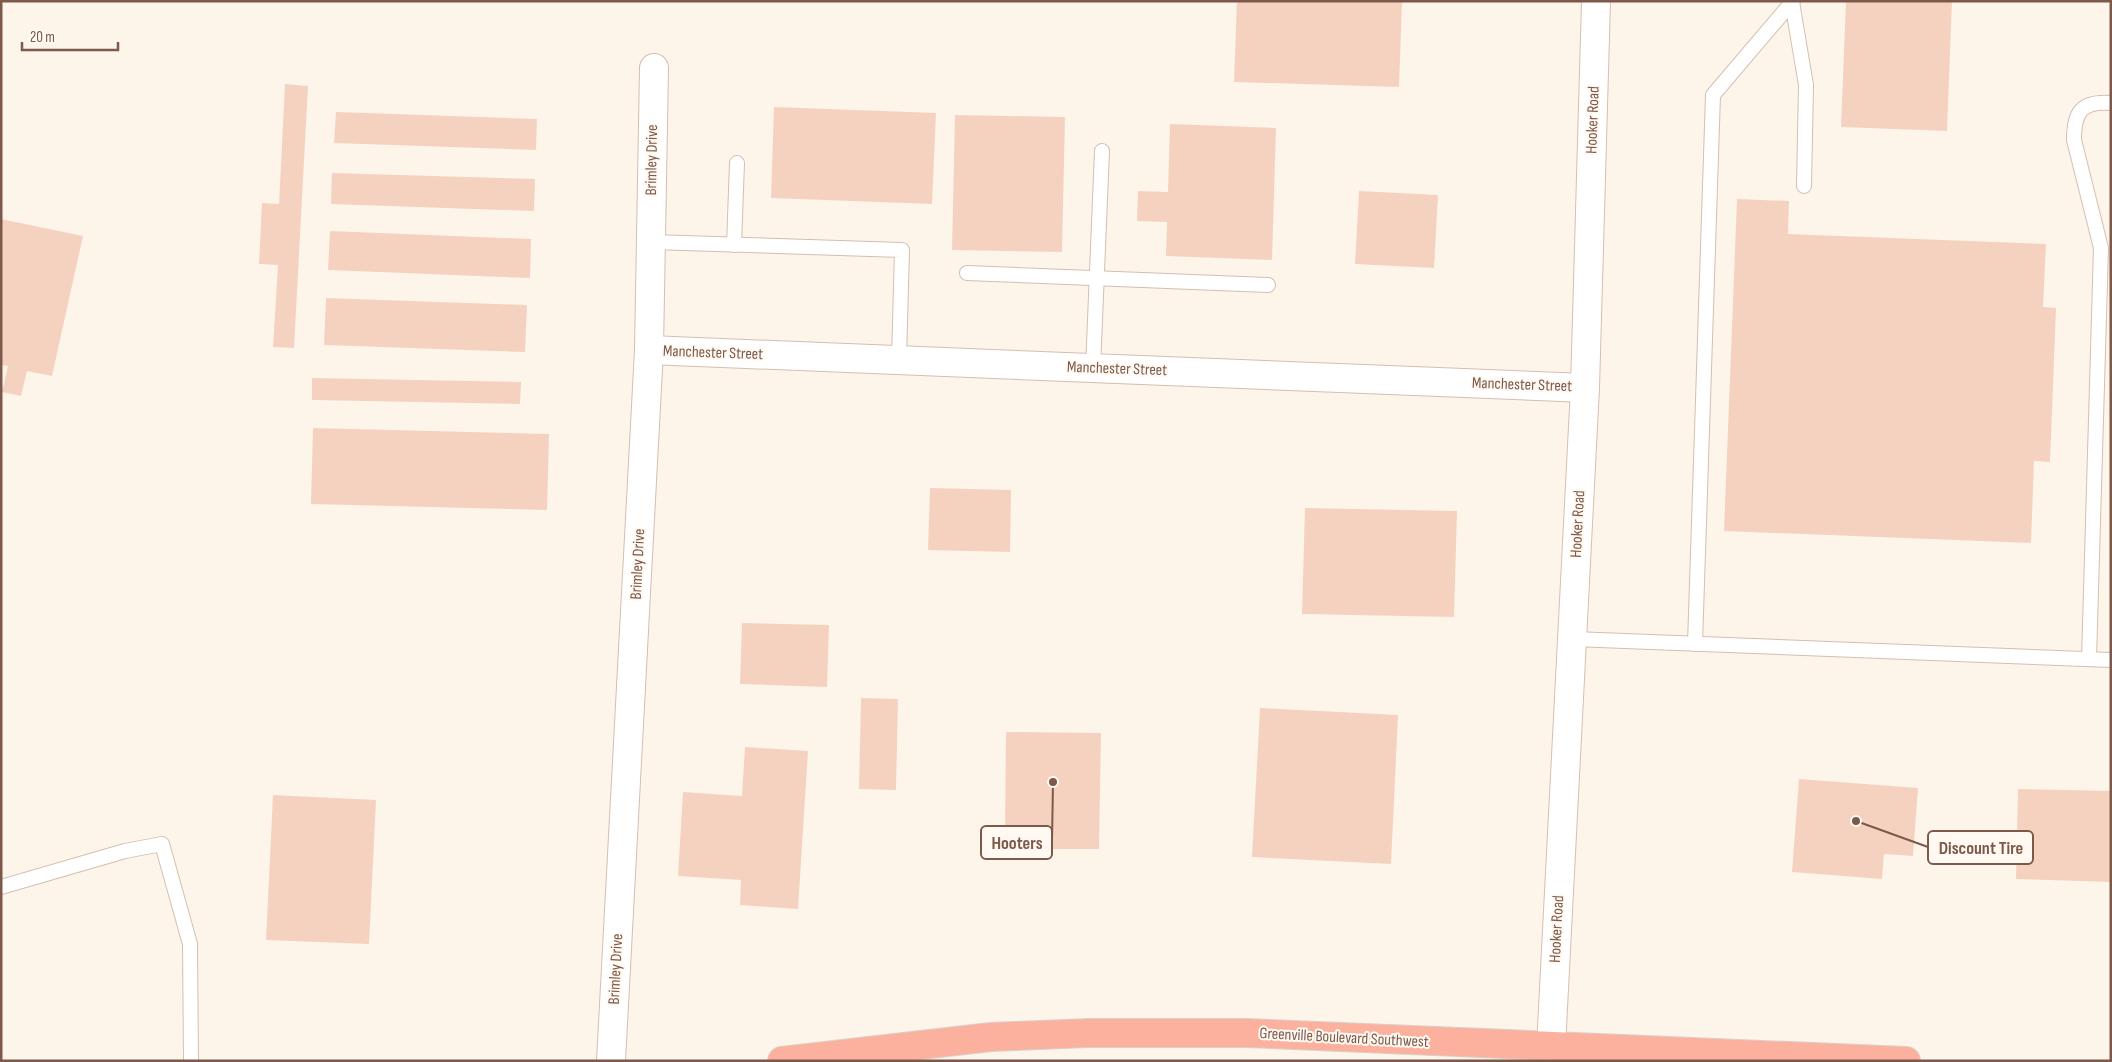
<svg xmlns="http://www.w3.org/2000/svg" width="2112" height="1062" font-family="'Sofia Sans Condensed',sans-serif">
<rect width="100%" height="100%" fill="#fef5ea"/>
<g fill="#f5d2c0">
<polygon points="1237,1 1402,1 1399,87 1234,82"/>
<polygon points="1846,1 1952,1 1947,131 1841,127"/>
<polygon points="285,84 308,86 294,348 273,347 278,265 259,264 262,203 279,204"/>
<polygon points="774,107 936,113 932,204 771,198"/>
<polygon points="336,112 537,119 536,150 334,143"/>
<polygon points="955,115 1065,117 1062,252 952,250"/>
<polygon points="1170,124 1276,128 1272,260 1166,256 1167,222 1137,221 1138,191 1168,192"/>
<polygon points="332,173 535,179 534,211 331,204"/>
<polygon points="1359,191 1438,195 1434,268 1355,264"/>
<polygon points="1737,199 1789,201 1788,234 2046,244 2043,307 2056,308 2050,462 2034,461 2031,543 1724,531"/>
<polygon points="1,219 83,236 52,376 27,371 21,396 2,392 8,366 1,365"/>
<polygon points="330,231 531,239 530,278 328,270"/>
<polygon points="326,298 527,305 525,352 324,345"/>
<polygon points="312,378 521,382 520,404 312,400"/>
<polygon points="313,428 549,434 547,510 311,504"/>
<polygon points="930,488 1011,490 1010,552 928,550"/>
<polygon points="1305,508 1457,511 1454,617 1302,614"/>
<polygon points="742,623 829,625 827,687 740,684"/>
<polygon points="861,698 898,699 896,790 859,789"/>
<polygon points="1260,708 1398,715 1391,864 1252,857"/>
<polygon points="1006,732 1101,733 1099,849 1038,849 1039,832 1005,831"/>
<polygon points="745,747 808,751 798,909 740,905 741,880 678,876 683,792 742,796"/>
<polygon points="1799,779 1918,788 1913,856 1884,854 1882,879 1792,872"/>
<polygon points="2018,789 2111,791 2111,882 2016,879"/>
<polygon points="273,795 376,800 369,944 266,940"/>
</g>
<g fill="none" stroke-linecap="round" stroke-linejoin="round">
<defs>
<g id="lane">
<polyline points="1792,2 1806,85 1804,186"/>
<polyline points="651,242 902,250 899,360"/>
<polyline points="734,245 737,163"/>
<polyline points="967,273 1268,285"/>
<polyline points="1093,368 1102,151"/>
<polyline points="1573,639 2111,660"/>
<polyline points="1695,644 1713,95 1793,1"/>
<path d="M2089 659 2101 248 2074 140C2074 112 2081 101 2111 103"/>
<polyline points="1,887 125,851 162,844 190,944 191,1061"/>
</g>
<g id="street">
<polyline points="649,350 1585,388"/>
<polyline points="611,1061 649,350 654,68"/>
</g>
<polyline id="secondary" points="1551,1047 1585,388 1596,1"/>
<polyline id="highway" points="782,1061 991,1037 1088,1033 1246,1033 1906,1061"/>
</defs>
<use href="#lane" stroke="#d4beb1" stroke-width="16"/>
<use href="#street" stroke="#d4beb1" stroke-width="30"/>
<use href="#secondary" stroke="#d8beae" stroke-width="30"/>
<use href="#highway" stroke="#dad1cc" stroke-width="30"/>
<use href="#lane" stroke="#fff" stroke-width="14"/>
<use href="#street" stroke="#fff" stroke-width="28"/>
<use href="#secondary" stroke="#fff" stroke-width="28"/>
<use href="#highway" stroke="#fbb19e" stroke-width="28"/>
</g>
<g text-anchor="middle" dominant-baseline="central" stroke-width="4" stroke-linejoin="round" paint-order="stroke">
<g font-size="16" fill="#7c594a" stroke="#fff9f2">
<text transform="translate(1593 120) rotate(-88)">Hooker Road</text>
<text transform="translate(652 160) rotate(-89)">Brimley Drive</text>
<text transform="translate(713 353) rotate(2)">Manchester Street</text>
<text transform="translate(1117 369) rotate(2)">Manchester Street</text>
<text transform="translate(1522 385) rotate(2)">Manchester Street</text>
<text transform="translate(1578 524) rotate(-87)">Hooker Road</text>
<text transform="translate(638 564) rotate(-87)">Brimley Drive</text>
<text transform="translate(1557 929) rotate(-87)">Hooker Road</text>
<text transform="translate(616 969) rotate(-87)">Brimley Drive</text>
<text transform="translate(1344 1038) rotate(3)">Greenville Boulevard Southwest</text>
</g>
</g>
<path fill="none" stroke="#7c594a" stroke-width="2" d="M1053 782L1052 842M1856 821L1928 847"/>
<g fill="#7c594a" stroke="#fff9f2" stroke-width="2">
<circle cx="1053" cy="782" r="5"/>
<circle cx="1856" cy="821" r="5"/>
</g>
<g fill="#fff9f2" stroke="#7c594a" stroke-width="2">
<rect x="981" y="826" width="71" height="33" rx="5"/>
<rect x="1928" y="831" width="105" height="33" rx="5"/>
</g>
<g font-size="18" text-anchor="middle" font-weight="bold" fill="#7c594a">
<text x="1017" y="849">Hooters</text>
<text x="1981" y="854">Discount Tire</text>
</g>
<rect width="2112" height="1062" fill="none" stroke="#7c594a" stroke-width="5"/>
<path d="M22 42v8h96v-8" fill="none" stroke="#7c594a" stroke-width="2.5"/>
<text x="30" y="42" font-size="15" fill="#7c594a" stroke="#fff9f2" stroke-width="4" paint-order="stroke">20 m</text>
</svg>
